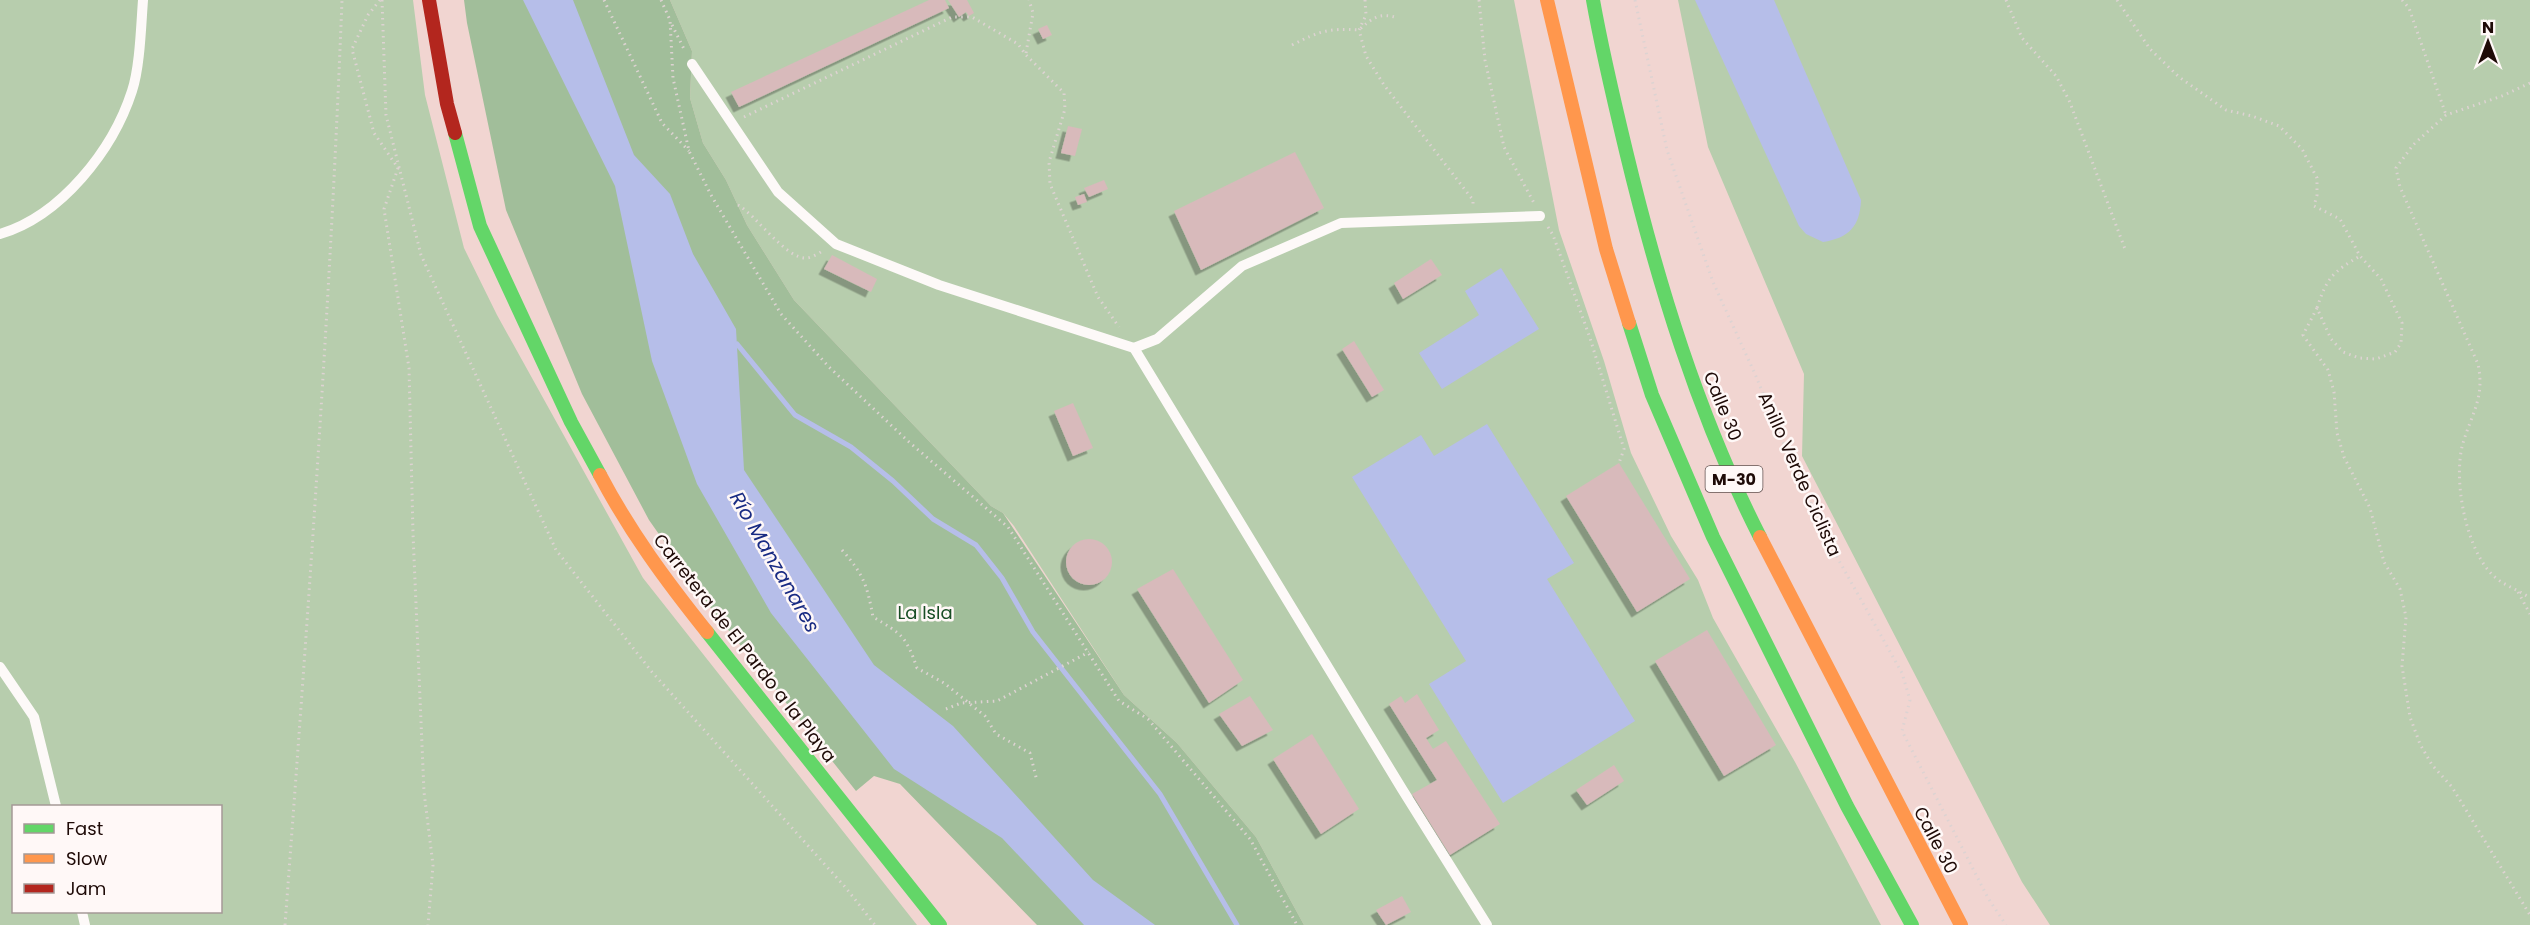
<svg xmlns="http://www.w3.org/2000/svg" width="2530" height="925" font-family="Poppins,sans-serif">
<defs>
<filter id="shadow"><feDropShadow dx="-5.5" dy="5.5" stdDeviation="0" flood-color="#0004"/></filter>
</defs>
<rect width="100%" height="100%" fill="#f1d5d1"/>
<g fill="#b7cdad" fill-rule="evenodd">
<path d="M0 0H413L425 95 464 248 497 315 643 578 917 925H0ZM14 806H220V912H14Z"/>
<polygon points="670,0 1514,0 1559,230 1604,361 1631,453 1671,536 1698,580 1713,618 1795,762 1881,925 1304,925 1256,837 1177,743 1124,695 1014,526 1003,513 991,506 794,300 747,225 726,180 703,143 690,98 692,51"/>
<polygon points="1678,0 2530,0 2530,925 2050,925 2022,882 1802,456 1804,374 1708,147"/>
</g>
<polygon fill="#a1be9a" points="464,0 670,0 692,51 690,98 703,143 726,180 747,225 794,300 991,506 1003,513 1124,695 1177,743 1256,837 1304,925 1037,925 900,784 874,776 856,791 710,607 649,520 582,394 506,210 467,23"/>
<g fill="#b6bee9">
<polygon points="523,0 573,0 634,155 670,194 693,254 736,329 744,470 874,665 953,726 1093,880 1155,925 1084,925 1002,838 894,769 771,613 697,484 652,361 615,186"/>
<path d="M1695 0H1774L1861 200C1860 226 1849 238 1823 242L1806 234 1799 226Z"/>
<polygon points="1501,268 1539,329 1442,389 1419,353 1479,315 1465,291"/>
<polygon points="1487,424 1574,563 1547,579 1635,721 1503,803 1429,684 1466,661 1352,477 1421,435 1434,456"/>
</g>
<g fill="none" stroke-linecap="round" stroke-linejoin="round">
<polyline stroke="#b6bee9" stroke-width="5" points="737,344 795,415 851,447 893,481 933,519 976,545 1002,578 1033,632 1160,794 1237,925"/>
</g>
<g fill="#d8babb" filter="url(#shadow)">
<polygon points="929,0 945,0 949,8 739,107 731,92"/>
<polygon points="948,0 967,0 974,13 969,16 966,12 959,17"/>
<polygon points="1047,25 1052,35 1043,39 1038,29"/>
<polygon points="1068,126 1082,129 1075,156 1061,153"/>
<polygon points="1295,152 1324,208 1201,270 1174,211"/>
<polygon points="1104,180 1108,189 1089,197 1084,188"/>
<polygon points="1084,194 1087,202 1078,205 1075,197"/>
<polygon points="832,255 877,279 871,292 824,269"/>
<polygon points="1431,259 1442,275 1403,299 1394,283"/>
<polygon points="1354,341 1384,390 1372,397 1342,349"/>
<polygon points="1073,403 1093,448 1073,456 1054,411"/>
<polygon points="1619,463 1690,579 1637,612 1566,496"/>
<circle cx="1089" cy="562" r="23"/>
<polygon points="1173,569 1243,680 1209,703 1137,589"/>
<polygon points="1707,630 1776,745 1724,776 1655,661"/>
<polygon points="1417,694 1439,730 1426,738 1433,749 1446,741 1500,824 1450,855 1412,794 1437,780 1389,704 1401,696 1405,703"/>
<polygon points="1250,696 1273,730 1242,746 1219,714"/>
<polygon points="1312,734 1359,809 1321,834 1273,759"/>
<polygon points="1614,765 1624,781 1587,805 1576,790"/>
<polygon points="1402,896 1411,912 1386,925 1376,910"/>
</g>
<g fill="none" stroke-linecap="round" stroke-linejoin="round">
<g stroke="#ddd3d2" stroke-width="3" stroke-dasharray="1.5 4.5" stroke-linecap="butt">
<polyline points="380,0 368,15 352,49 374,133 398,168 384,209 409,368 413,534 424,792 433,865 428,925"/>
<polyline points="382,0 386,115 421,255 556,550 652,672 846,888 875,925"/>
<polyline points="604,0 662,123 689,151"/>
<polyline points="661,0 670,20 673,78 689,151 711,195 781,314 829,367 909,442 1008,527 1119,701 1148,719 1250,839 1297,925"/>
<polyline points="1365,0 1366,15 1359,30 1366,56 1384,85 1473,200 1473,205"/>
<polyline points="1479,0 1485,60 1504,147 1534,203"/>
<polyline points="1635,0 1667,150 1713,282 1755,374 1792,464 1837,557 1902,673 1910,700 1902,731 1988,898 2006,925"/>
<polyline points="2006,0 2022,38 2056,76 2069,100 2125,249"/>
<path d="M2117 0 2150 49 2179 77 2226 110 2252 116 2279 126 2302 149 2317 178V195L2314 206 2340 219 2360 256 2381 279 2402 323 2401 343 2395 352 2376 359 2359 358 2343 352 2331 339 2317 308C2327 277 2333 272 2360 256"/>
<polyline points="2402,0 2409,8 2446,115"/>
<polyline points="672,25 685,51"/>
<path d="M1292 45C1320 31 1328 28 1359 30 1372 18 1380 12 1398 18"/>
<polyline points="1026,53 1033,13 1029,0"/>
<path d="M2530 83 2502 96 2446 115 2413 145 2396 168 2400 187 2478 364C2485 397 2472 413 2463 443 2453 478 2465 542 2488 570 2500 585 2516 588 2530 598"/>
<polyline points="744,117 952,17 972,17 1018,44 1026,55 1064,93 1065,109 1049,162 1050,184 1098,297 1119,327"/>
<path d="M738 205C756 215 786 259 806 258 812 258 819 253 824 250"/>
<polyline points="1548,227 1553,235 1590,338 1624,449 1619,463"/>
<polyline points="2317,308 2303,335 2328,370 2334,392 2337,433 2344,457 2370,508 2384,562 2400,589 2406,617 2402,666 2410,717 2420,744 2432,765 2452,787 2530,915"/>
<path d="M842 550C864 575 867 585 873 617 902 634 906 636 917 668L944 683 985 716 996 734 1030 753 1037 781"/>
<polyline points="2518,592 2530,614"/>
<polyline points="946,709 961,703 997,701 1089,652"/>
<path d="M285 925C308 617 330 309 342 0"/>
</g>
<g stroke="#fdf9f8" stroke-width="10">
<polyline points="692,64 778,192 836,244 939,285 1134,348"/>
<path d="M0 234C61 216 113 150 132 91 140 67 141 26 143 0"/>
<polyline points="0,667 34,717 56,806"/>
<polyline points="82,912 85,925"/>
<polyline points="1487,925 1402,789 1134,348 1157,339 1242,266 1341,223 1540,216"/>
</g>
<g stroke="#63d668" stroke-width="14">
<path d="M1593 0C1602 51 1614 101 1626 151 1658 284 1698 415 1760 537"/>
<polyline points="455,133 480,226 571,422 600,475"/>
<polyline points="1629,323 1652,395 1713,537 1847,806 1912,925"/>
<polyline points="707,632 940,925"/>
</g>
<g stroke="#ff974d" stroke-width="14">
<polyline points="1547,0 1606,249 1629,323"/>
<path d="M600 475C630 532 667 582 707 632"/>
<polyline points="1760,537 1961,925"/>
</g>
<polyline stroke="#b3261e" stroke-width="14" points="429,0 447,104 455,133"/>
</g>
<g text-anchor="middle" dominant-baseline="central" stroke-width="5" stroke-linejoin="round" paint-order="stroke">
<rect fill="#fff8f7" stroke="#62514f" stroke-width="1.5" x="1705.5" y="466" width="57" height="26" rx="4.5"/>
<g font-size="16" font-weight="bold" fill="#1e0a07">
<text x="1734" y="479">M-30</text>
</g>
<g font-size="18" fill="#1e0a07" stroke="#fff8f7">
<text transform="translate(1723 406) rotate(68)">Calle 30</text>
<text transform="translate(1800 474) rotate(66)">Anillo Verde Ciclista</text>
<text transform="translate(745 648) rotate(52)">Carretera de El Pardo a la Playa</text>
<text transform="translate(1936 840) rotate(62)">Calle 30</text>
</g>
<g font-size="18" fill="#194e25" stroke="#fff8f7">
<text x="925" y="612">La Isla</text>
</g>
<g font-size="20" font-style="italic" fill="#192b83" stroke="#fff8f7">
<text transform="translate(775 562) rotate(60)">Río Manzanares</text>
</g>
</g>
<rect x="12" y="805" width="210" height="108" fill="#fff8f7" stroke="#a59997" stroke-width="1.5"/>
<rect x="24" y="824" width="30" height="9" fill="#63d668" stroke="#a59997" stroke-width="1.5"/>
<text x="66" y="835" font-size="18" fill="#1e0a07">Fast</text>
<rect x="24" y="854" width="30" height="9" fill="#ff974d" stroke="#a59997" stroke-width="1.5"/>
<text x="66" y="865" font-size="18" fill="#1e0a07">Slow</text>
<rect x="24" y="884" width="30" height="9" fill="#b3261e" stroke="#a59997" stroke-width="1.5"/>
<text x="66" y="895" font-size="18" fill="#1e0a07">Jam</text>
<g transform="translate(2488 42)" stroke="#fff8f7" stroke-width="4.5" paint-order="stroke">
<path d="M0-4.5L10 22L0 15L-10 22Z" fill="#1e0a07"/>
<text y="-9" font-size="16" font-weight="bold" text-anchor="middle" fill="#1e0a07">N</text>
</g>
</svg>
